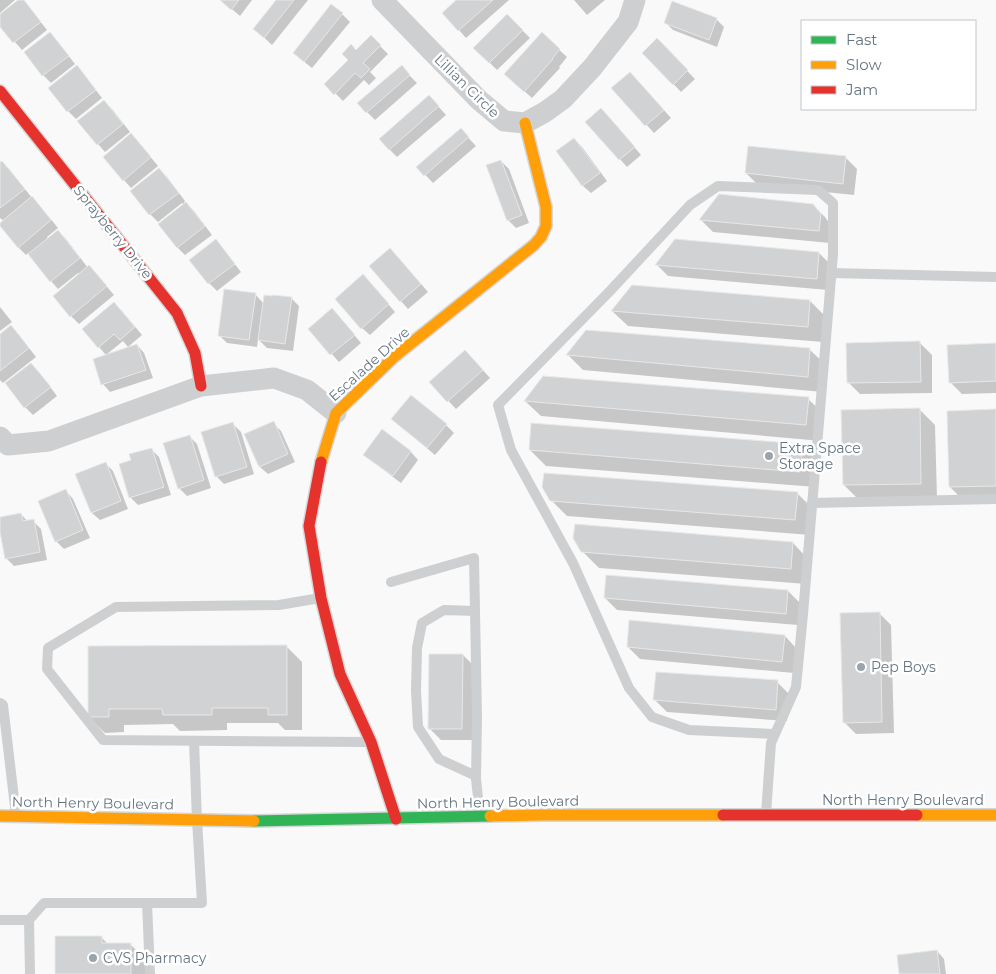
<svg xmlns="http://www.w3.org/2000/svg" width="996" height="974" font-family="Montserrat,sans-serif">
<rect width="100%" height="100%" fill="#f9f9f9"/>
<g fill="#0003">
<polygon points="0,0 15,0 0,13"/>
<polygon points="20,0 22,0 29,7 47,30 22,50 0,25 0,16"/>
<polygon points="221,0 252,0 240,16"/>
<polygon points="278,0 308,0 272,45 255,29"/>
<polygon points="458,0 509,0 466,38 459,30"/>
<polygon points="574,0 605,0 587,15"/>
<polygon points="342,14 350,22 312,68 302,60"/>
<polygon points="507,15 530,38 497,70 475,48"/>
<polygon points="716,19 724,27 717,47 673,30 665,22"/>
<polygon points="50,33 57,41 75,64 51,83 43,75 25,52"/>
<polygon points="542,34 567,57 559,67 560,68 532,98 514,82"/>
<polygon points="371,37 388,54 370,72 376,78 369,85 364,80 343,101 326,84"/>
<polygon points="657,40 695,79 681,92 644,53"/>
<polygon points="84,75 102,98 76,119 68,111 50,88"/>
<polygon points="409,75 417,83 375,120 359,104"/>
<polygon points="638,81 671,118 654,133 613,88"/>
<polygon points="104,101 112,109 130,132 105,152 98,144"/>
<polygon points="437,105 446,115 397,157 389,149"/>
<polygon points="609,117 641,155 627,167 587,122"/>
<polygon points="461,130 476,146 433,183 418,167"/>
<polygon points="574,139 582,147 607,181 591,193 583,186 558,152"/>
<polygon points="139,143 158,166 131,188 124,180"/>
<polygon points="845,157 857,169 854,195 758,185 746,173"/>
<polygon points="501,161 509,169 529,223 516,228 508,220"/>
<polygon points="2,162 10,170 32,198 40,206 58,228 47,237 48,239 58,231 66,239 88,268 97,275 114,295 79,324 71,316 80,275 78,273 58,289 51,281 28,253 26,255 18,247 4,221 0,218 0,164"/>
<polygon points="159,170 167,177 185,201 184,202 194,211 212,235 185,255 178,248 160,224 184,205 182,203 158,222 150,214 132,191"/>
<polygon points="813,205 825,217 832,227 830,243 713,232 701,220"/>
<polygon points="223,249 241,272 217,291 209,283 191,260"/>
<polygon points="819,253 831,265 828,290 668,276 656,264"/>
<polygon points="398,257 428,292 408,309 401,301"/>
<polygon points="371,284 395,312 370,335 362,328"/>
<polygon points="255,294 264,304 291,298 299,306 293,351 267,348 258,339 257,347 227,343 220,336"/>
<polygon points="810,301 826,317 823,342 628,326 612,311"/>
<polygon points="0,307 12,322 0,331"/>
<polygon points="122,311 142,335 128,347 123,341 106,355 99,347"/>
<polygon points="339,317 361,343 339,362 309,329"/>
<polygon points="11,327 19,335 36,357 3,383 0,380 0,336"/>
<polygon points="587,332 810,350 826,365 823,392 583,370 568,355"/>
<polygon points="920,343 932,355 932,393 860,394 848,382"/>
<polygon points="996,344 996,393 962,394 950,382"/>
<polygon points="137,345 144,353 153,378 110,392 103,384"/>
<polygon points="473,359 490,378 456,409 431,382"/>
<polygon points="31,364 39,372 57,396 33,415 25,407"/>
<polygon points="808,399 824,414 822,441 541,416 525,401"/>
<polygon points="919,409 935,425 937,499 860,501 844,485"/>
<polygon points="996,410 996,502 966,503 950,487"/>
<polygon points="273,423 281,431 295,462 268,474 260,467"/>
<polygon points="233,424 241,432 254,474 224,484 216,476"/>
<polygon points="446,425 454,433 435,455 401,426"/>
<polygon points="382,431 411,452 418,460 401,483 373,462 365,455"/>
<polygon points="189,436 197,444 211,488 187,496 179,488"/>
<polygon points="802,445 818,461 816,487 546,466 530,450"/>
<polygon points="151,449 159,457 171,495 138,505 130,497"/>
<polygon points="105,463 113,471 128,509 100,520 92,513 77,475"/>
<polygon points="66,491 73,499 90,538 64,549 56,541"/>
<polygon points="797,493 813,509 811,535 567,516 551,500"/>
<polygon points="21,514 28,522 33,521 41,529 47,560 14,566 6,558 0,525 0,518"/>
<polygon points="793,543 808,559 806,584 599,568 583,552"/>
<polygon points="788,591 800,603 798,625 617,610 605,598"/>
<polygon points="879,613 891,625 894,733 856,734 844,722"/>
<polygon points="785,636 796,648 794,673 640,659 628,647"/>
<polygon points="286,646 302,662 302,730 285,730 278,723 227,723 227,730 180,731 173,724 124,725 124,732 105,733 89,717 89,647"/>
<polygon points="463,655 475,667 473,740 441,740 429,728"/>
<polygon points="777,682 789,694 787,721 667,712 655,700"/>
<polygon points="101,937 108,944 130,944 146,960 146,974 57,974"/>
<polygon points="937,951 944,959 946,974 900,974"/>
</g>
<g fill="#d0d2d3" stroke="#e8e8e8">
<polygon points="18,0 24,0 41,22 13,43 0,27 0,14"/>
<polygon points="220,0 239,0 231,10"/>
<polygon points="276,0 294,0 264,38 253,29"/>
<polygon points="456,0 493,0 458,31 442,13"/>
<polygon points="672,1 717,18 709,40 664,23"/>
<polygon points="331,4 343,13 304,62 293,53"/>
<polygon points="507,14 523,30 489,63 473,48"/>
<polygon points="50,32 69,56 42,76 24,52"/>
<polygon points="542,32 560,49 552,59 553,59 524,92 504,74"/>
<polygon points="371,35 381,45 363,63 370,69 361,78 355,73 334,95 324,84 348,60 342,54 351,44 356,50"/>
<polygon points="657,38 688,70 673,85 642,53"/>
<polygon points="77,65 96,90 67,112 48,88"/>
<polygon points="402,65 410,75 366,113 357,103"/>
<polygon points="630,72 664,110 645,126 611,88"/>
<polygon points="429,95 439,106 389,150 379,139"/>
<polygon points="104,100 123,124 97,145 77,121"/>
<polygon points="601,108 635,147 619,160 585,122"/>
<polygon points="461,128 469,137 424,176 416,167"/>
<polygon points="131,133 151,157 123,181 103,157"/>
<polygon points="574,138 600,173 582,186 556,151"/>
<polygon points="748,146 846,156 843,184 745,173"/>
<polygon points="501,160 522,215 507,221 486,165"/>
<polygon points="2,161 25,189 0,208 0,162"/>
<polygon points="159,168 179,193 149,215 130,191"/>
<polygon points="719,194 813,204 821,214 819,231 699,220"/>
<polygon points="32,196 51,220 18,248 0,226 0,223"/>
<polygon points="186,202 205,226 177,248 158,224"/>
<polygon points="58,230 80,258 50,282 28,254"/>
<polygon points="216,239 235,264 208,284 189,260"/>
<polygon points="675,239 819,252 817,279 655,265"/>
<polygon points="390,248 421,284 400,302 369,266"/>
<polygon points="89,265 107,286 70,317 53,296"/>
<polygon points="363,274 389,304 361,329 335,299"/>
<polygon points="632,285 810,300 808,327 611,311"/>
<polygon points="224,289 256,293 249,340 218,336"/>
<polygon points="264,295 272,296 272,295 292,297 285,344 258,340"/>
<polygon points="114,302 135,327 120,340 114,334 98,348 82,329"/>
<polygon points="332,308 355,335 330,355 308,329"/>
<polygon points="11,325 29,348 0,371 0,334"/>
<polygon points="586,330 810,348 808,377 566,355"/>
<polygon points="920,341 921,382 847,383 846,343"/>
<polygon points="996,343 996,381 949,383 947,345"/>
<polygon points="137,344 146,370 101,385 93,359"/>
<polygon points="465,350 483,370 447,402 429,382"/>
<polygon points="31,363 51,387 24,408 5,383"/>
<polygon points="543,376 809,397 806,425 524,401"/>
<polygon points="411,395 447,424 427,448 391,419"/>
<polygon points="920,408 921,484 843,485 841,410"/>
<polygon points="996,409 996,486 949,487 947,411"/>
<polygon points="274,421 288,454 259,467 244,434"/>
<polygon points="233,422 247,467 215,477 201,432"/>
<polygon points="531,423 803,444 800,472 529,450"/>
<polygon points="382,429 411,451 393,476 363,455"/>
<polygon points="190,435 204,480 178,489 163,443"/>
<polygon points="152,448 164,487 129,498 119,464 131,460 129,454"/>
<polygon points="106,462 121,501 91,513 75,474"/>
<polygon points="544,473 798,492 795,520 550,501 542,487"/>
<polygon points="66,489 83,530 55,542 38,501"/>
<polygon points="21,513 23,521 34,519 40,552 5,559 0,532 0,517"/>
<polygon points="575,524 793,542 791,569 581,552 573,538"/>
<polygon points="606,575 788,590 786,614 604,598"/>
<polygon points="880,612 882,722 843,723 840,613"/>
<polygon points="629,620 785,635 782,662 627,647"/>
<polygon points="287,645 287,715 268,715 268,708 212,708 212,715 163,715 162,709 109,709 109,717 88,717 88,646"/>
<polygon points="429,654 463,654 462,729 428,729"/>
<polygon points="656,672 778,680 776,710 653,700"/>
<polygon points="55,936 102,936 102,943 131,943 131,974 55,974"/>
<polygon points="937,950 940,974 899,974 897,955"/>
</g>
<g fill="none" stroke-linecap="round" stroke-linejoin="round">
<defs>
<polyline id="fast" points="254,821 490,816"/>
<g id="slow">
<polyline points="321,462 336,413 394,357 534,245 541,237 546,226 546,207 525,123"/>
<polyline points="917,815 996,815"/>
<polyline points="0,816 254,821"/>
<polyline points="490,816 543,815 723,815"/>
</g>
<g id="jam">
<polyline points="0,91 177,313 195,353 201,386"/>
<polyline points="321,462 309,526 321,598 340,674 371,742 396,819"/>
<polyline points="723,815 917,815"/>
</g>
</defs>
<use href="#fast" stroke="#d5d6d7" stroke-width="14"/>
<use href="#slow" stroke="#d5d6d7" stroke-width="14"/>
<use href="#jam" stroke="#d5d6d7" stroke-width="14"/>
<g stroke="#cecfd0" stroke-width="10">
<polyline points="831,273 996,277"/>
<polyline points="812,503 996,499"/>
<polyline points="391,582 474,558 477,717 476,779 480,816"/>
<polyline points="320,598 279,605 116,607 48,648 47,669 103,740 369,742"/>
<polyline points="475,611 444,610 422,623 417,648 416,691 418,727 439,759 476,776"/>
<polyline points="0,703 3,705 16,815"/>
<polyline points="766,814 771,743 796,687 803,614 833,254 833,203 818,190 718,186 690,205 610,291 498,405 511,450 573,563 629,688 652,717 689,730 775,734"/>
<polyline points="147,903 150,974"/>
<polyline points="0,920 29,920 44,903 202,903 197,820 194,741"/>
<polyline points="29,920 30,974"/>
</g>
<g stroke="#cecfd0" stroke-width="21">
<polyline points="382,0 479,100 504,121 525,123 545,112 563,99 592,68 628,22 635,0"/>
<polyline points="0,437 8,445 49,441 201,386 274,378 307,390 336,413"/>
</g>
<use href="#fast" stroke="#30b455" stroke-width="11"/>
<use href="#slow" stroke="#ff9f0a" stroke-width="11"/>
<use href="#jam" stroke="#e5322d" stroke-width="11"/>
</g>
<g fill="#99a4ac" stroke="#fff" stroke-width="2">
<circle cx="769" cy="456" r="5"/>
<circle cx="861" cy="667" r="5"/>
<circle cx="93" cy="958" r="5"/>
</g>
<g text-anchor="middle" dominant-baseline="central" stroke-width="5" stroke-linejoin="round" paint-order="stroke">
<g font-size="14" fill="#657683" stroke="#fff">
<text transform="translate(467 86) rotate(44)">Lillian Circle</text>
<text transform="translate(113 232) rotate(51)">Sprayberry Drive</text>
<text transform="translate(369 364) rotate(-42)">Escalade Drive</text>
<text x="903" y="800">North Henry Boulevard</text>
<text transform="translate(498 802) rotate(-1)">North Henry Boulevard</text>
<text transform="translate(93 803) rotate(1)">North Henry Boulevard</text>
</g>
<g font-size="14" fill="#657683" stroke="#fff" text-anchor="start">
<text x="779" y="448">Extra Space<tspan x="779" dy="16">Storage</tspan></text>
<text x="871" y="667">Pep Boys</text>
<text x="103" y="958">CVS Pharmacy</text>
</g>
</g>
<rect x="801" y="20" width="175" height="90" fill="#ffffff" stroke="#c1c8cd"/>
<rect x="811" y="36" width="25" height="8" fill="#30b455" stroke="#c1c8cd"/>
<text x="846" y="45" font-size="15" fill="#657683">Fast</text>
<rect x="811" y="61" width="25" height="8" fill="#ff9f0a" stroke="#c1c8cd"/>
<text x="846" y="70" font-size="15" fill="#657683">Slow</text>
<rect x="811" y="86" width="25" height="8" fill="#e5322d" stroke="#c1c8cd"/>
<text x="846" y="95" font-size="15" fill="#657683">Jam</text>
</svg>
